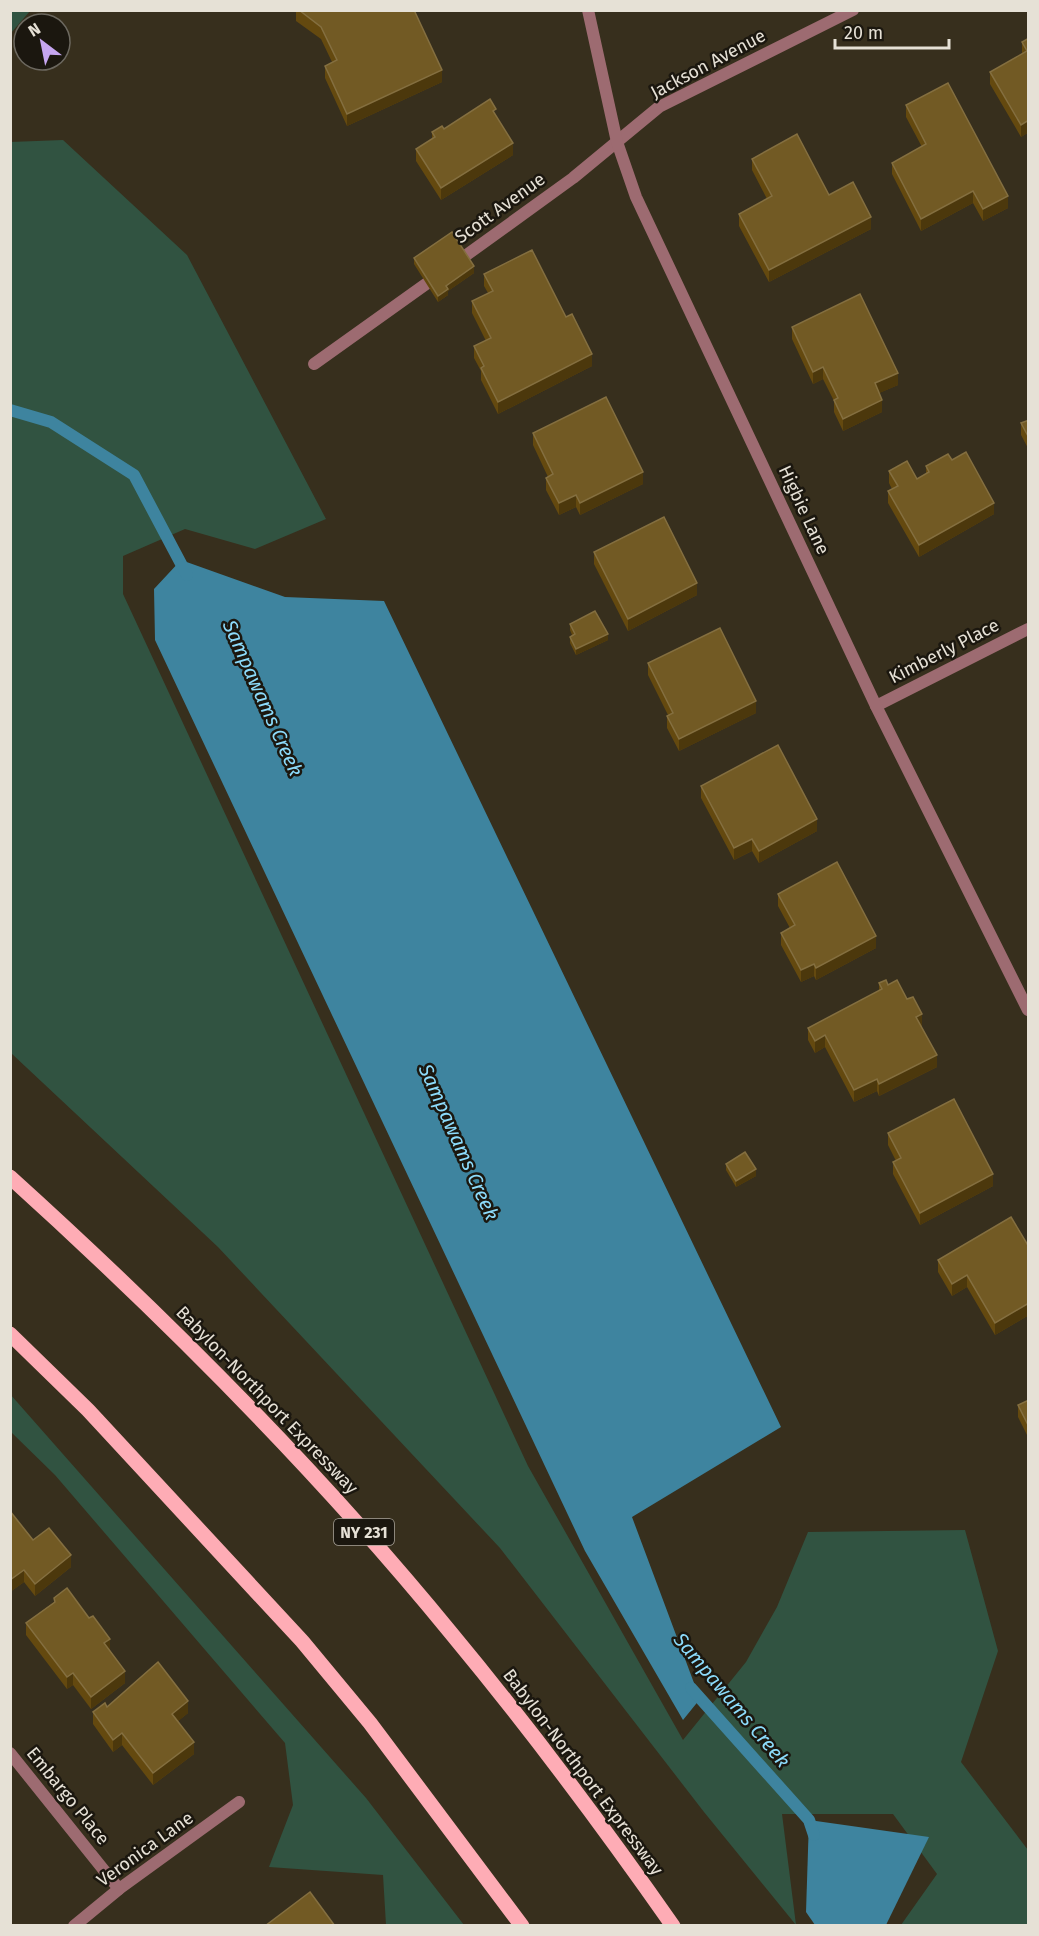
<svg xmlns="http://www.w3.org/2000/svg" width="1039" height="1936" font-family="'Fira Sans',sans-serif">
<rect width="100%" height="100%" fill="#372f1d"/>
<g fill="#315341">
<polygon points="11,10 30,11 11,33 10,11"/>
<polygon points="63,140 187,255 326,519 255,549 185,529 123,556 123,594 528,1466 683,1740 746,1662 777,1607 808,1532 965,1530 998,1651 961,1762 1028,1850 1028,1925 901,1925 937,1874 893,1814 782,1814 796,1925 704,1812 500,1548 218,1247 11,1053 10,142"/>
<polygon points="10,1394 366,1798 464,1925 386,1925 383,1875 269,1867 293,1805 285,1743 55,1475 11,1432"/>
</g>
<g fill="#3e849f">
<polygon points="181,560 285,597 384,601 781,1427 632,1517 700,1699 683,1720 585,1551 155,640 154,589"/>
<polygon points="809,1820 929,1837 886,1925 815,1925 806,1912"/>
</g>
<g fill="none" stroke-linecap="round" stroke-linejoin="round">
<g stroke="#3e849f" stroke-width="12">
<polyline points="10,410 51,422 134,475 187,575"/>
<polyline points="691,1688 809,1820 814,1835"/>
</g>
<g stroke="#9d6b71" stroke-width="12">
<polyline points="454,264 573,178 659,107 853,10"/>
<polyline points="314,364 440,274"/>
<polyline points="876,706 1028,629"/>
<polyline points="10,1753 119,1889"/>
<polyline points="74,1926 119,1889 239,1802"/>
</g>
<polyline stroke="#9d6b71" stroke-width="12" points="588,10 617,142 636,197 876,706 1028,1010"/>
<g stroke="#feacb5" stroke-width="15">
<path d="M10 1177C167 1319 317 1469 451 1633 529 1727 603 1826 673 1926"/>
<polyline points="10,1334 88,1410 302,1641 370,1723 522,1926"/>
</g>
</g>
<g fill="#64490f">
<polygon points="296,10 414,10 442,82 347,126 325,78 325,66 332,62 321,39 296,21"/>
<polygon points="1029,38 1029,132 1021,137 990,84 990,72 1022,54 1022,42"/>
<polygon points="906,105 1008,208 983,221 973,203 921,231 892,174 892,163 922,147 906,117"/>
<polygon points="496,116 513,155 441,200 416,161 416,149 432,139 432,132"/>
<polygon points="752,159 829,195 871,229 769,282 739,226 739,214 767,199 752,170"/>
<polygon points="414,258 474,273 448,291 448,295 438,302 414,264"/>
<polygon points="484,274 592,366 498,414 481,380 481,371 474,358 474,346 486,341 472,313 472,301 488,293 484,286"/>
<polygon points="792,327 898,385 879,393 882,412 843,431 834,412 834,401 823,379 813,384 792,339"/>
<polygon points="1029,420 1029,450 1021,435 1021,423"/>
<polygon points="533,433 643,484 580,515 576,507 559,515 546,490 546,478 548,477 533,445"/>
<polygon points="952,460 994,514 919,557 888,503 888,491 892,489 889,483 889,471 917,479 926,474 926,466"/>
<polygon points="594,552 697,595 628,631 594,564"/>
<polygon points="570,624 608,640 576,655 570,643 570,637 572,635 570,630"/>
<polygon points="648,663 756,713 679,751 667,728 667,716 668,715 648,675"/>
<polygon points="701,786 817,831 759,863 752,851 734,860 701,798"/>
<polygon points="778,894 876,948 816,980 814,976 801,982 781,945 781,933 790,928 778,906"/>
<polygon points="879,983 888,985 922,1026 921,1026 937,1067 879,1096 877,1091 854,1102 825,1047 815,1053 808,1040 808,1028 879,991"/>
<polygon points="888,1133 993,1186 920,1225 893,1174 893,1162 896,1161 888,1145"/>
<polygon points="726,1164 756,1176 736,1187 726,1170"/>
<polygon points="1029,1247 1029,1315 995,1335 967,1287 952,1296 938,1272 938,1260"/>
<polygon points="1029,1400 1029,1439 1018,1417 1018,1405"/>
<polygon points="10,1511 33,1540 71,1567 35,1596 24,1582 10,1592"/>
<polygon points="54,1598 110,1651 125,1683 91,1709 73,1685 67,1689 26,1635 26,1623 54,1602"/>
<polygon points="107,1707 188,1713 178,1721 194,1754 153,1785 122,1745 113,1752 93,1724 93,1712"/>
</g>
<g fill="#4c380c">
<polygon points="442,70 442,82 347,126 347,114"/>
<polygon points="1029,120 1029,132 1021,137 1021,125"/>
<polygon points="513,143 513,155 441,200 441,188"/>
<polygon points="973,191 973,203 921,231 921,219"/>
<polygon points="1008,196 1008,208 983,221 983,209"/>
<polygon points="871,217 871,229 769,282 769,270"/>
<polygon points="474,266 474,273 448,291 448,295 438,302 438,296 446,286"/>
<polygon points="592,354 592,366 498,414 498,402"/>
<polygon points="823,367 823,379 813,384 813,372"/>
<polygon points="898,373 898,385 875,395 875,383"/>
<polygon points="882,400 882,412 843,431 843,419"/>
<polygon points="643,472 643,484 580,515 580,503"/>
<polygon points="576,495 576,507 559,515 559,503"/>
<polygon points="994,503 994,514 919,557 919,545"/>
<polygon points="697,583 697,595 628,631 628,619"/>
<polygon points="608,634 608,640 576,655 576,649"/>
<polygon points="756,701 756,713 679,751 679,739"/>
<polygon points="817,819 817,831 759,863 759,851"/>
<polygon points="752,839 752,851 734,860 734,848"/>
<polygon points="876,936 876,948 816,980 816,968"/>
<polygon points="814,964 814,976 801,982 801,970"/>
<polygon points="922,1014 922,1026 916,1029 916,1017"/>
<polygon points="825,1035 825,1047 815,1053 815,1041"/>
<polygon points="937,1055 937,1067 879,1096 879,1084"/>
<polygon points="877,1079 877,1091 854,1102 854,1090"/>
<polygon points="756,1169 756,1176 736,1187 736,1181"/>
<polygon points="993,1174 993,1186 920,1225 920,1213"/>
<polygon points="967,1275 967,1287 952,1296 952,1284"/>
<polygon points="1029,1303 1029,1315 995,1335 995,1323"/>
<polygon points="71,1555 71,1567 35,1596 35,1584"/>
<polygon points="24,1570 24,1582 10,1592 10,1580"/>
<polygon points="110,1639 110,1651 104,1643"/>
<polygon points="125,1671 125,1683 91,1709 91,1697"/>
<polygon points="73,1673 73,1685 67,1689 67,1677"/>
<polygon points="188,1701 188,1713 172,1726 172,1714"/>
<polygon points="122,1733 122,1745 113,1752 113,1740"/>
<polygon points="194,1742 194,1754 153,1785 153,1773"/>
</g>
<g fill="#725a24" stroke="#846f40" stroke-width="1.5">
<polygon points="299,10 414,10 442,70 347,114 325,66 337,60 321,27"/>
<polygon points="1029,38 1029,120 1021,125 990,72 1027,51 1022,42"/>
<polygon points="948,83 1008,196 983,209 973,191 921,219 892,163 926,144 906,105"/>
<polygon points="490,99 496,109 493,111 513,143 441,188 416,149 435,137 432,132 442,126 444,129"/>
<polygon points="797,134 829,195 853,182 871,217 769,270 739,214 772,196 752,159"/>
<polygon points="452,232 474,266 446,286 448,289 438,296 414,258"/>
<polygon points="532,250 566,317 572,314 592,354 498,402 481,368 484,366 474,346 491,338 472,301 493,291 484,274"/>
<polygon points="860,294 898,373 875,383 882,400 843,419 834,400 838,398 823,367 813,372 792,327"/>
<polygon points="606,397 643,472 580,503 576,495 559,503 546,478 553,474 533,433"/>
<polygon points="1029,420 1029,438 1021,423"/>
<polygon points="966,452 994,503 919,545 888,491 898,486 889,471 907,461 917,479 929,472 926,466 948,454 952,460"/>
<polygon points="664,517 697,583 628,619 594,552"/>
<polygon points="595,611 608,634 576,649 570,637 575,634 570,624"/>
<polygon points="720,628 756,701 679,739 667,716 673,713 648,663"/>
<polygon points="778,745 817,819 759,851 752,839 734,848 701,786"/>
<polygon points="837,862 876,936 816,968 814,964 801,970 781,933 795,925 778,894"/>
<polygon points="886,980 888,985 897,980 907,999 913,997 922,1014 916,1017 937,1055 879,1084 877,1079 854,1090 825,1035 815,1041 808,1028 882,989 879,983"/>
<polygon points="954,1099 993,1174 920,1213 893,1162 901,1158 888,1133"/>
<polygon points="745,1152 756,1169 736,1181 726,1164"/>
<polygon points="1011,1217 1029,1247 1029,1303 995,1323 967,1275 952,1284 938,1260"/>
<polygon points="1029,1400 1029,1427 1018,1405"/>
<polygon points="10,1511 33,1540 49,1528 71,1555 35,1584 24,1570 10,1580"/>
<polygon points="67,1588 89,1618 93,1616 110,1639 104,1643 125,1671 91,1697 73,1673 67,1677 26,1623 55,1602 54,1598"/>
<polygon points="158,1662 188,1701 172,1714 194,1742 153,1773 122,1733 113,1740 93,1712 105,1703 107,1707"/>
<polygon points="310,1892 335,1926 265,1926"/>
</g>
<g text-anchor="middle" dominant-baseline="central" stroke-width="5" stroke-linejoin="round" paint-order="stroke">
<rect fill="#1b170f" stroke="#a9a49a" stroke-width="1.5" x="334" y="1519" width="60" height="26" rx="4.5"/>
<g font-size="16" font-weight="bold" fill="#e6e1d6">
<text x="364" y="1532">NY 231</text>
</g>
<g font-size="18" fill="#e6e1d6" stroke="#1b170f">
<text transform="translate(708 64) rotate(-28)">Jackson Avenue</text>
<text transform="translate(500 208) rotate(-36)">Scott Avenue</text>
<text transform="translate(804 510) rotate(65)">Higbie Lane</text>
<text transform="translate(944 651) rotate(-27)">Kimberly Place</text>
<text transform="translate(267 1400) rotate(46)">Babylon-Northport Expressway</text>
<text transform="translate(583 1772) rotate(53)">Babylon-Northport Expressway</text>
<text transform="translate(68 1796) rotate(51)">Embargo Place</text>
<text transform="translate(145 1849) rotate(-36)">Veronica Lane</text>
</g>
<g font-size="20" font-style="italic" fill="#8cdbfb" stroke="#1b170f">
<text transform="translate(263 698) rotate(66)">Sampawams Creek</text>
<text transform="translate(459 1142) rotate(66)">Sampawams Creek</text>
<text transform="translate(732 1700) rotate(50)">Sampawams Creek</text>
</g>
</g>
<rect width="1039" height="1936" fill="none" stroke="#e6e1d6" stroke-width="24"/>
<g transform="translate(42 42) rotate(328)"><circle r="28" fill="#1b170f" stroke="#6c685f" stroke-width="1.5"/>
<path d="M0-4.5L10 22L0 15L-10 22Z" fill="#c6a6f0"/>
<text y="-9" font-size="16" font-weight="bold" text-anchor="middle" fill="#e6e1d6">N</text>
</g>
<path d="M835 39v9h114v-9" fill="none" stroke="#e6e1d6" stroke-width="3"/>
<text x="844" y="39" font-size="18" fill="#e6e1d6" stroke="#1b170f" stroke-width="4.5" paint-order="stroke">20 m</text>
</svg>
